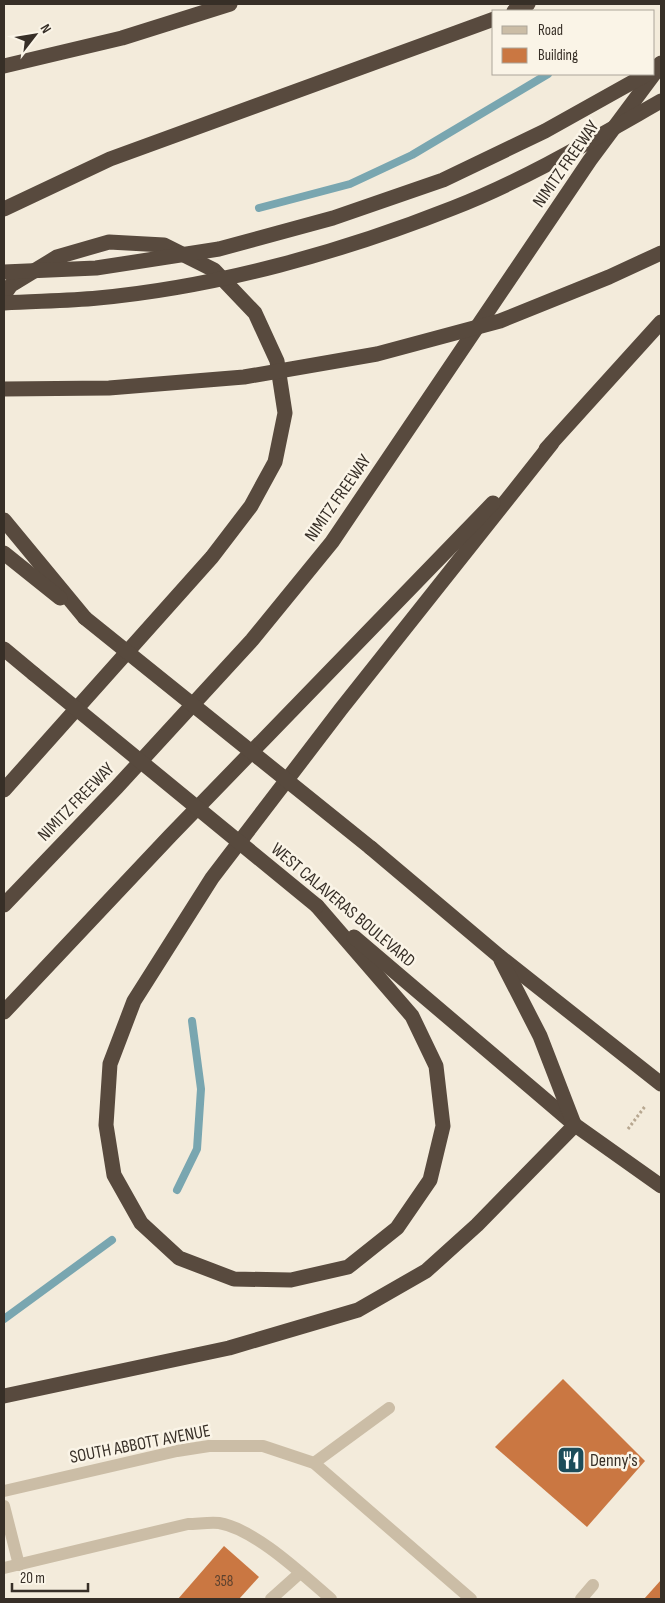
<svg xmlns="http://www.w3.org/2000/svg" width="665" height="1603" font-family="'Sofia Sans Condensed',sans-serif">
<rect width="100%" height="100%" fill="#f3ebdb"/>
<g fill="none" stroke-linecap="round" stroke-linejoin="round">
<g stroke="#79a6b0" stroke-width="8">
<polyline points="259,208 350,184 412,155 548,74"/>
<polyline points="177,1190 197,1149 201,1089 192,1021"/>
<polyline points="4,1319 112,1240"/>
</g>
</g>
<g fill="#ca7742">
<polygon points="563,1379 645,1461 587,1527 495,1447"/>
<polygon points="224,1546 259,1577 239,1599 178,1599"/>
<polygon points="661,1580 661,1599 644,1599"/>
</g>
<g fill="none" stroke-linecap="round" stroke-linejoin="round">
<polyline stroke="#b7a790" stroke-width="3" stroke-dasharray="2.5 2.5" stroke-linecap="butt" points="628,1129 646,1105"/>
<g stroke="#cbbda6" stroke-width="12">
<polyline points="314,1463 389,1408"/>
<polyline points="4,1491 177,1451 209,1446 263,1446 314,1463 471,1599"/>
<polyline points="4,1506 19,1565"/>
<path d="M4 1568 188 1524C197 1524 209 1522 219 1523 255 1529 303 1575 331 1599"/>
<polyline points="271,1599 300,1573"/>
<polyline points="581,1599 593,1585"/>
</g>
<g stroke="#584a3e" stroke-width="15">
<polyline points="514,11 528,4"/>
<polyline points="4,66 122,38 230,4"/>
<polyline points="4,209 110,159 494,19"/>
<polyline points="4,295 11,285 57,257 109,242 164,245 214,270 255,313 277,361 285,413 275,462 251,506 212,557 4,790"/>
<polyline points="546,449 661,322"/>
<polyline points="4,520 85,618"/>
<polyline points="4,553 60,598"/>
<polyline points="4,649 34,674"/>
<polyline points="371,848 499,956 661,1084"/>
<polyline points="4,905 117,787 252,640 332,542 590,160 654,74"/>
<polyline points="317,906 412,1016 436,1066 443,1126 430,1180 397,1228 348,1267 291,1280 234,1279 179,1258 141,1223 114,1175 106,1125 110,1064 134,1001 212,878 341,709 552,443"/>
<polyline points="354,937 575,1125 661,1186"/>
<polyline points="501,960 540,1036 574,1124"/>
<polyline points="4,1012 170,836 493,503"/>
<polyline points="4,1396 229,1348 358,1310 426,1271 477,1225 575,1125"/>
</g>
<g stroke="#584a3e" stroke-width="15">
<polyline points="654,69 661,63"/>
<polyline points="4,272 96,268 219,249 333,218 443,180 545,131 647,74"/>
<path d="M4 303C35 301 67 301 98 298 217 287 342 252 453 208 525 180 594 139 661 101"/>
<polyline points="4,389 109,388 244,377 377,354 500,321 609,277 661,253"/>
<polyline points="85,618 371,848"/>
<polyline points="34,674 317,906"/>
</g>
</g>
<defs>
<symbol id="restaurant-square" viewBox="-11 -11 22 22"><rect x="-9" y="-9" width="18" height="18" rx="4" fill="#1c4c5a" stroke="#faf4e7"/><path d="M-5-6h1v4h1v-4h1v4h1v-4h1v5L-1.5 .5V6h-2V.5L-5-1ZM5-6V6H3V1.5H1.5Q1.5-4 5-6Z" fill="#fff"/></symbol>
</defs>
<g fill-rule="evenodd">
<use href="#restaurant-square" x="555" y="1444" width="32" height="32"/>
</g>
<g text-anchor="middle" dominant-baseline="central" stroke-width="5" stroke-linejoin="round" paint-order="stroke">
<g font-size="15" fill="#5c412e">
<text x="224" y="1581">358</text>
</g>
<g font-size="18" fill="#372f27" stroke="#faf4e7">
<text transform="translate(566 164) rotate(-55)">NIMITZ FREEWAY</text>
<text transform="translate(338 498) rotate(-55)">NIMITZ FREEWAY</text>
<text transform="translate(76 802) rotate(-46)">NIMITZ FREEWAY</text>
<text transform="translate(343 905) rotate(40)">WEST CALAVERAS BOULEVARD</text>
<text transform="translate(140 1444) rotate(-11)">SOUTH ABBOTT AVENUE</text>
</g>
<g font-size="18" fill="#372f27" stroke="#faf4e7" text-anchor="start">
<text x="590" y="1460">Denny's</text>
</g>
</g>
<rect width="665" height="1603" fill="none" stroke="#372f27" stroke-width="10"/>
<rect x="492" y="10" width="162" height="65" fill="#faf4e7" stroke="#aca59a"/>
<rect x="502" y="26" width="25" height="8" fill="#cbbda6" stroke="#aca59a"/>
<text x="538" y="35" font-size="15" fill="#372f27">Road</text>
<rect x="502" y="48" width="25" height="15" fill="#ca7742" stroke="#aca59a"/>
<text x="538" y="60" font-size="15" fill="#372f27">Building</text>
<g transform="translate(35 35) rotate(59)" stroke="#faf4e7" stroke-width="4" paint-order="stroke">
<path d="M0-4L9 19L0 12L-9 19Z" fill="#372f27"/>
<text y="-8" font-size="14" font-weight="bold" text-anchor="middle" fill="#372f27">N</text>
</g>
<path d="M12 1583v8h76v-8" fill="none" stroke="#372f27" stroke-width="2.5"/>
<text x="20" y="1583" font-size="15" fill="#372f27" stroke="#faf4e7" stroke-width="4" paint-order="stroke">20 m</text>
</svg>
